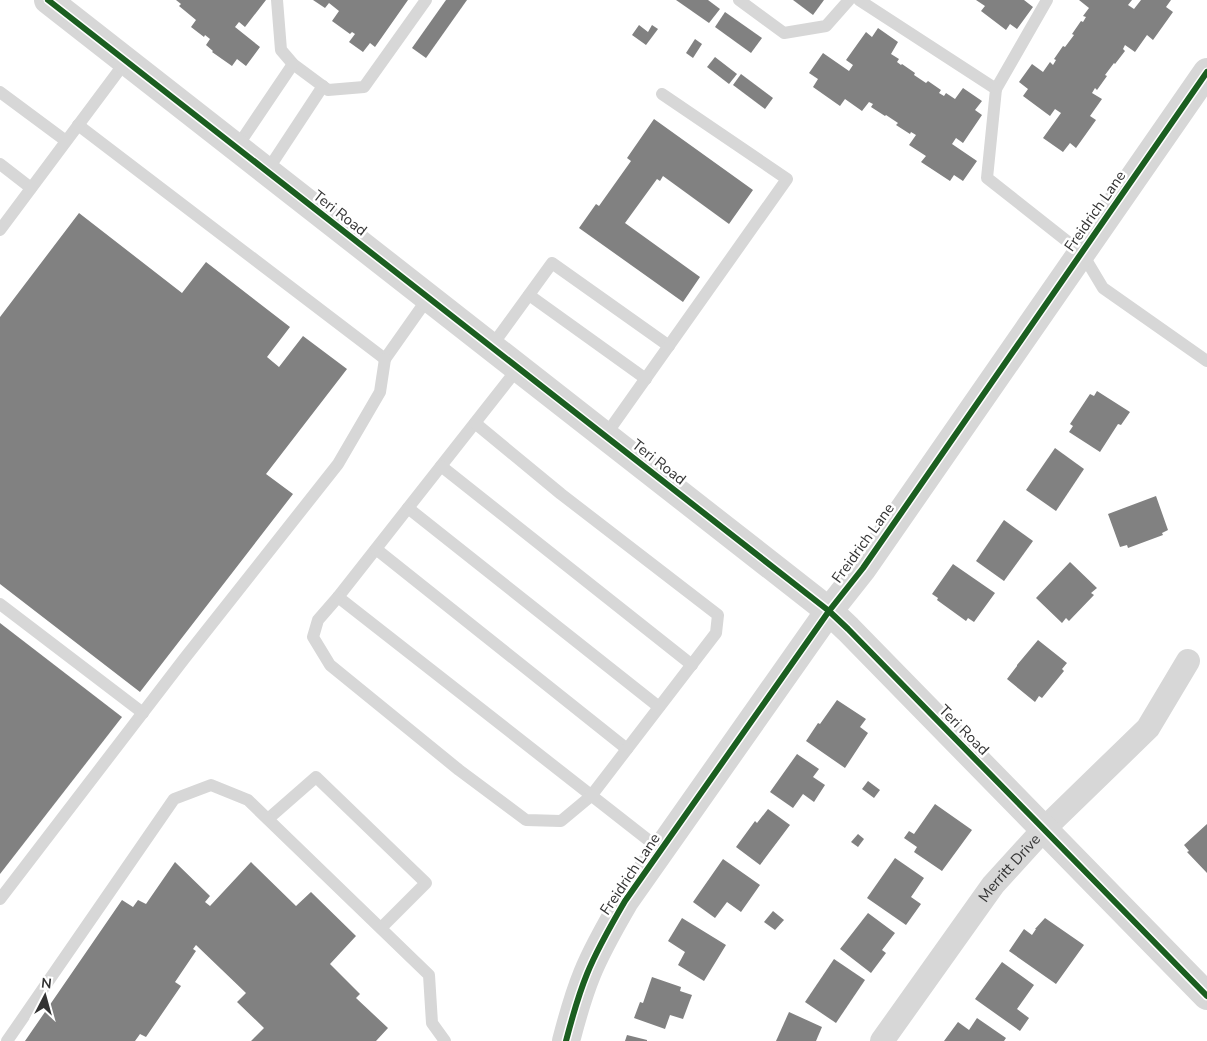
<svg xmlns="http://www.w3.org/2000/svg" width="1207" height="1041" font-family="'Nunito Sans',sans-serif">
<rect width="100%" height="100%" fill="#fff"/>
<g fill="#818181">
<polygon points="176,0 266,0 245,27 239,22 235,27 260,47 246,66 237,59 232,66 212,52 213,51 206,45 210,39 205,35 204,37 191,27 196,20 179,6 181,4"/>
<polygon points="313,0 408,0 375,47 370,43 363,52 349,42 355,34 352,32 350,34 332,21 339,11 329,3 325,8"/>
<polygon points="446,0 467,0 426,58 412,48"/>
<polygon points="676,0 708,0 720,9 709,23"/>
<polygon points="793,0 824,0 813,15"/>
<polygon points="976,0 1024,0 1033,7 1017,29 1010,24 1006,30 981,11 985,6"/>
<polygon points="1079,0 1132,0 1128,5 1134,9 1141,0 1171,0 1166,7 1173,12 1153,40 1147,35 1135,52 1125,45 1123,49 1125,51 1115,64 1114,63 1105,75 1107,76 1097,90 1095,88 1092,93 1102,99 1090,116 1096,120 1076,148 1070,143 1063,152 1043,138 1061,113 1055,109 1050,116 1023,96 1028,89 1019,82 1032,64 1043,72 1050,62 1053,65 1056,60 1054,59 1063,46 1065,47 1074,35 1072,34 1081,21 1083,22 1086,17 1083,16 1089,8"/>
<polygon points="725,12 762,38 751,53 715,27"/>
<polygon points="639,25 648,32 652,25 658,29 646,45 632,35"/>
<polygon points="878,28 898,42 891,54 899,59 897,62 901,65 902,64 915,73 914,75 926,83 928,81 941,90 939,93 944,96 946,93 955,99 963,88 982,101 975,110 982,115 963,143 956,138 952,144 977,161 963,181 954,175 950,181 921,162 926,156 909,145 916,135 911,132 910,134 896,125 898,123 886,115 885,116 871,107 873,104 869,102 862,111 845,99 840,106 813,87 818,79 809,73 823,53 849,71 853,65 846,60 866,32 872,37"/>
<polygon points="695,39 702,44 693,58 686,53"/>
<polygon points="715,57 737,74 729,84 707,67"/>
<polygon points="741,74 773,98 765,109 733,85"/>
<polygon points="654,119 753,190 729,224 663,176 660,181 657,179 625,223 700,277 683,302 579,228 596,204 599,206 631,161 627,158"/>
<polygon points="79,213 182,293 206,262 290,327 267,357 279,367 303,336 347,369 266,474 293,494 140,692 0,584 0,317"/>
<polygon points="1097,391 1130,412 1121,425 1118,424 1100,452 1069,432 1073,426 1070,424 1090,394 1094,396"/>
<polygon points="1055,448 1084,469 1056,511 1026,490"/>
<polygon points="1156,496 1168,530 1162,533 1163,535 1128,548 1127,545 1120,547 1108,514"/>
<polygon points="1004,520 1033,541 1004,581 976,561"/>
<polygon points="1070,562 1097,588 1091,593 1094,595 1069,621 1066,618 1062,623 1036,598"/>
<polygon points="953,564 995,593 974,622 968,618 966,621 937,600 938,598 932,594"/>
<polygon points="0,623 122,717 0,874"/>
<polygon points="1038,640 1067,663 1062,669 1064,671 1042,698 1039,696 1035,702 1007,679 1017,666 1017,665"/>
<polygon points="837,700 866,719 860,727 868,733 845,768 806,741 818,723 820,724"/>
<polygon points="797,754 819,769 813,777 825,785 814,802 803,794 793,808 770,792"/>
<polygon points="868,781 880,790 874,798 862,789"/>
<polygon points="935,804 972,830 942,871 914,852 917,847 904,838 909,831 914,834"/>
<polygon points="768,809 790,825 760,865 736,847 755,821 757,823"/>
<polygon points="1207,824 1207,873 1187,852 1189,851 1184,845"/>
<polygon points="858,834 864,839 858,847 851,842"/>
<polygon points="895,858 924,878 911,897 921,904 906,925 867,898"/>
<polygon points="723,859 760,885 741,912 727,902 715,918 693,902"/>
<polygon points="175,862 210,896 205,902 210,906 251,862 296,906 311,892 356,936 330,964 360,994 356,998 388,1028 376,1041 251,1041 264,1028 237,1002 246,993 196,945 193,949 196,951 175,982 181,986 146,1037 140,1034 135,1041 25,1041 122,900 133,907 138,900 146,904"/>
<polygon points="773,911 784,920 775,930 764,922"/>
<polygon points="868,913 895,933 882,950 886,953 871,973 840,949"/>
<polygon points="682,918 726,945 704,981 678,965 685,952 668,941"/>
<polygon points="1045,918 1084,945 1056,984 1009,951 1024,929 1032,935 1036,929 1035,929"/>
<polygon points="834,959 865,980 836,1023 805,1002"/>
<polygon points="1002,962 1034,985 1017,1009 1029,1018 1020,1031 975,999"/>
<polygon points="652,977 681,987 680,991 692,995 683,1019 670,1015 665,1029 634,1018 640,1002 643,1003"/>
<polygon points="789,1012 822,1027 816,1041 776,1041"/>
<polygon points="977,1018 1006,1038 1004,1041 944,1041 958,1022 969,1030"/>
<polygon points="627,1035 647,1040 647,1041 625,1041"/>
</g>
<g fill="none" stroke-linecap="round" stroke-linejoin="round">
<g stroke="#d7d7d7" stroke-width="12">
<polyline points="277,0 281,50 293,64 328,90 364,87 426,0"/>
<polyline points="739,0 784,33 826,26 849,0"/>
<polyline points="859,0 996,89 987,178 1082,253 1103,288 1207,361"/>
<polyline points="996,89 1047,0"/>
<polyline points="0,92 66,141"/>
<polyline points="78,125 385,359 428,298"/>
<polyline points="237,147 293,64"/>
<polyline points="0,164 31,188"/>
<polyline points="267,171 323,86"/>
<polyline points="0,230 126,61"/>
<polyline points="529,295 646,379"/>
<polyline points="491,347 552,263 669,346"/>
<polyline points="518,368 338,597 661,850"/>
<polyline points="605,436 787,179 662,94"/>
<polyline points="441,466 692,665"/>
<polyline points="408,508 659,707"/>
<polyline points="376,549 627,749"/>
<polyline points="338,597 318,620 313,637 330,665 459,770 526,820 561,821 591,796 716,633 718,615 561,494 475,423"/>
<polyline points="0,604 143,713"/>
<polyline points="268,819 316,777 426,883 381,928"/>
<polyline points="0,899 184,659 338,464 380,392 385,359"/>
<polyline points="7,1041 174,799 211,785 248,800 429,975 432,1023 445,1041"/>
</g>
<path stroke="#d7d7d7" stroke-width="24" id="s1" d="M882 1041 993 885 1044 829 1148 728 1188 661"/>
<g stroke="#d7d7d7" stroke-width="28">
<polyline points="48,0 829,611 848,629 1207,996"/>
<path d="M566 1041C572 1018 578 996 587 974 597 949 611 925 625 901L829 611 863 568 1207 72"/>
</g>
<defs>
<g id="cycleway">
<polyline points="48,0 829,611 848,629 1207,996"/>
<path d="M566 1041C572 1018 578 996 587 974 597 949 611 925 625 901L829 611 863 568 1207 72"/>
</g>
</defs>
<use href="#cycleway" stroke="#fff" stroke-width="9"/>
<use href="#cycleway" stroke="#1b5e20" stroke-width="6"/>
</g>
<g text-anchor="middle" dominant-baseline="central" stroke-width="5" stroke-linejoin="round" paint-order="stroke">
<g font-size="15" fill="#333" stroke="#fff">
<text transform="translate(1095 211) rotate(-55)">Freidrich Lane</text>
<text transform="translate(340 213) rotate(38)">Teri Road</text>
<text transform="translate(659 462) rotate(38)">Teri Road</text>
<text transform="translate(863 543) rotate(-54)">Freidrich Lane</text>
<text transform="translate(964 730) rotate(45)">Teri Road</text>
<text stroke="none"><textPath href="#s1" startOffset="215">Merritt Drive</textPath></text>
<text transform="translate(630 874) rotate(-56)">Freidrich Lane</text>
</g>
</g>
<g transform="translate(45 996) rotate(6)" stroke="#ffffff" stroke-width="4" paint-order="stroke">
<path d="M0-4L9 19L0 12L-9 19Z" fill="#333333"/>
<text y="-8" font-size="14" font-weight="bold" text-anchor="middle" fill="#333333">N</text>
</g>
</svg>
